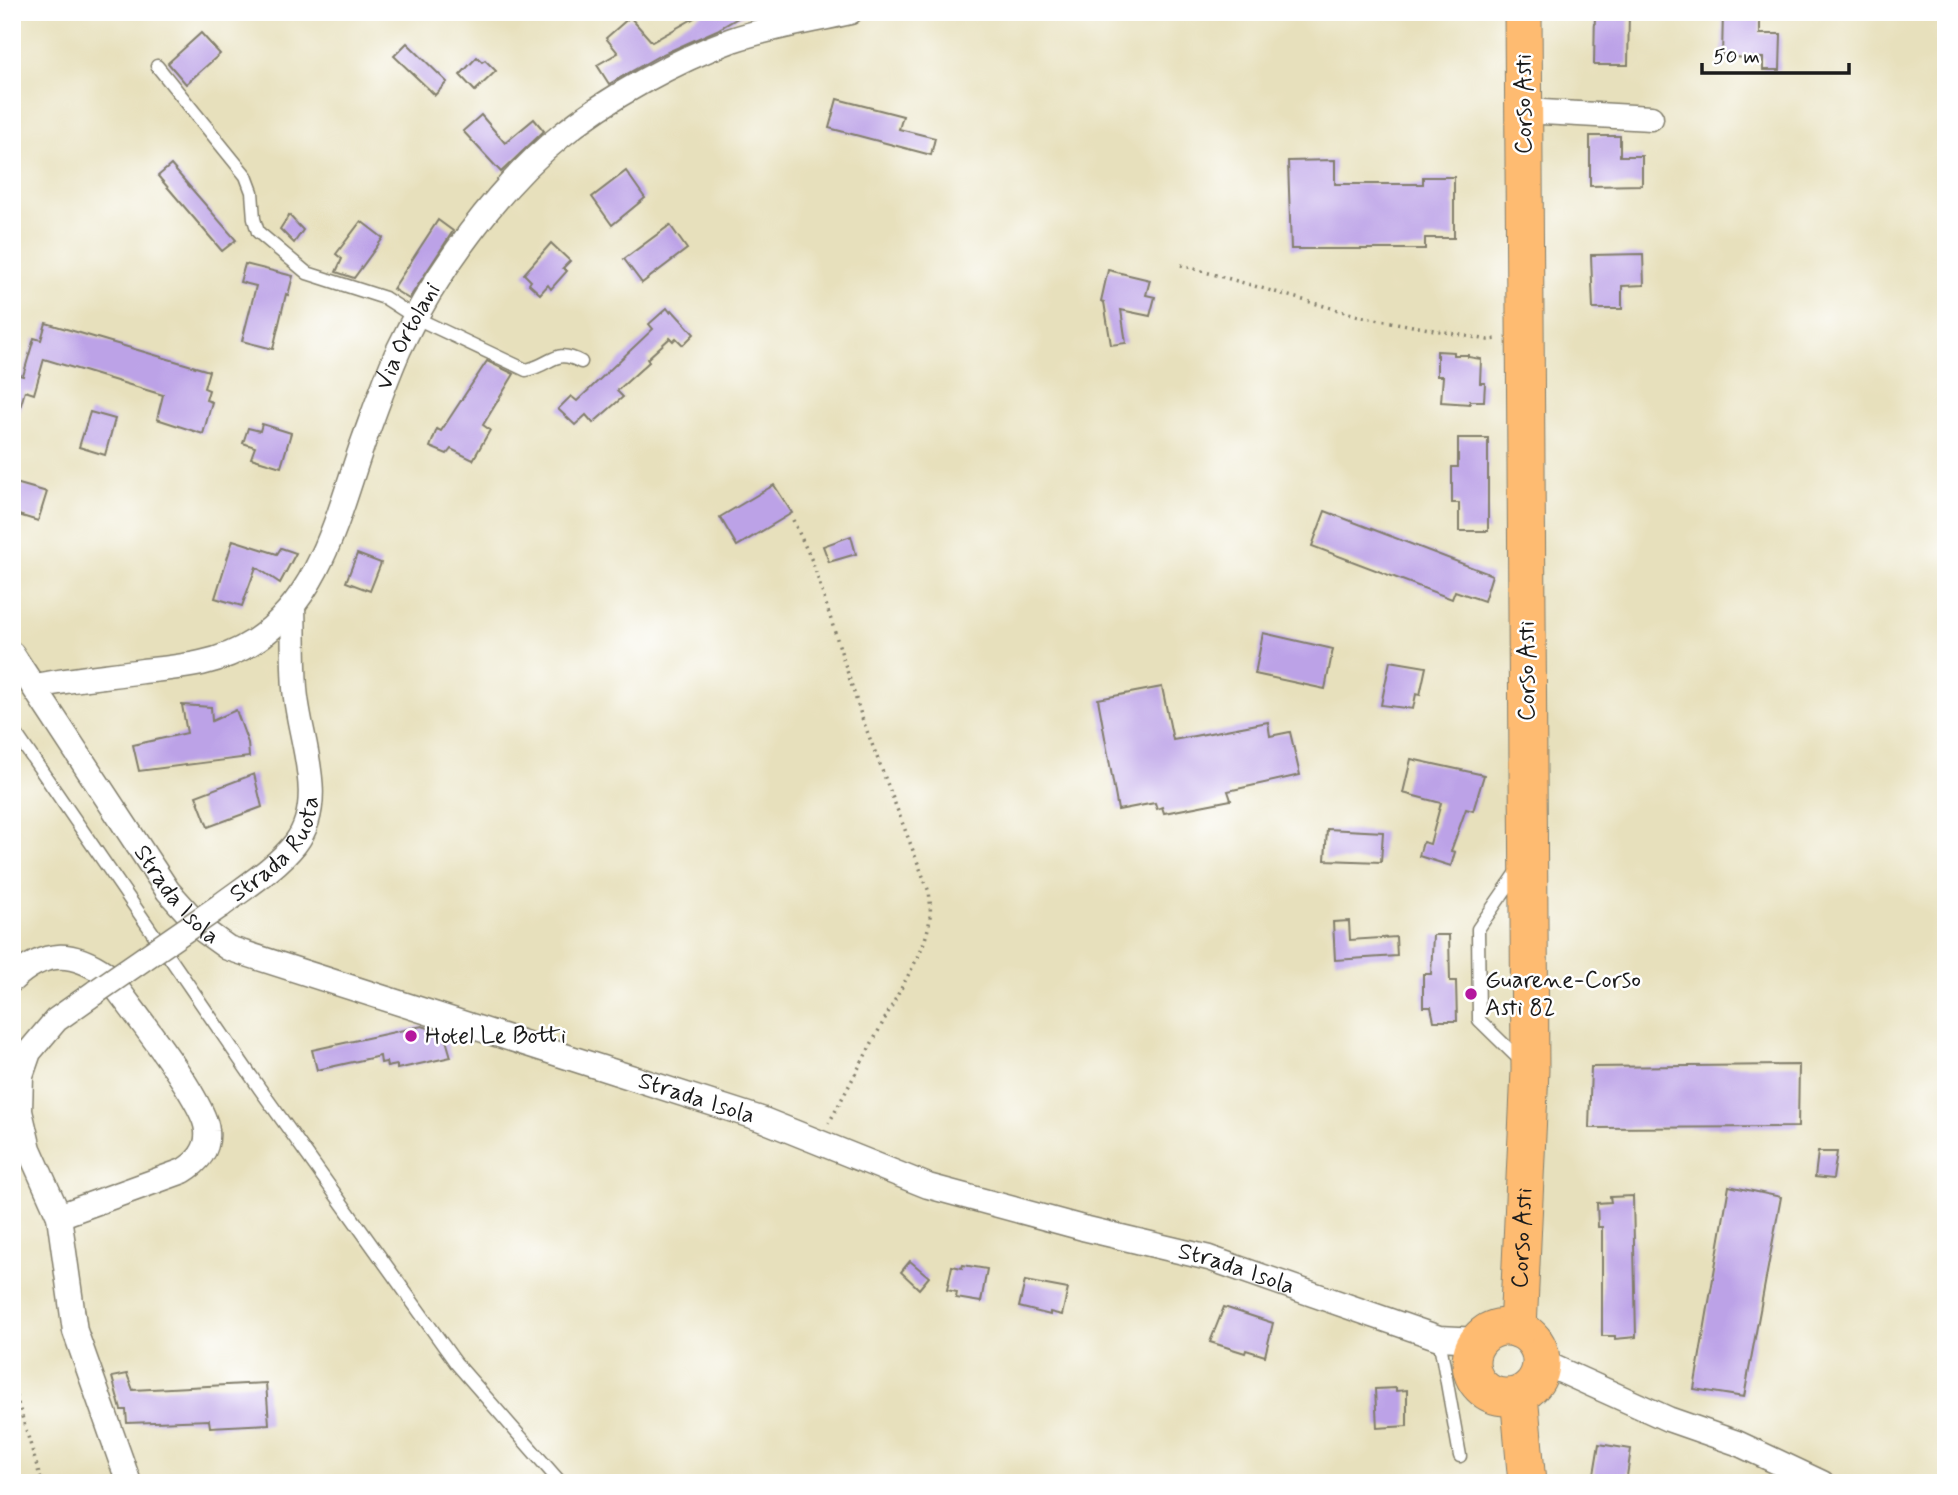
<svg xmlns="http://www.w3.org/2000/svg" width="1958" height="1495" font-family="Mynerve,sans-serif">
<rect width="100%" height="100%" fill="#fff"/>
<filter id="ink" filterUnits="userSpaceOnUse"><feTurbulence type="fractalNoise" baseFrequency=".0143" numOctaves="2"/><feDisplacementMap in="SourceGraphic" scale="14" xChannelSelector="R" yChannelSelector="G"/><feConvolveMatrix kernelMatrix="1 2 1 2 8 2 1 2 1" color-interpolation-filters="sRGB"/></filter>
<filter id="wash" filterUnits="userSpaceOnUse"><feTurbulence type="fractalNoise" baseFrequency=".00686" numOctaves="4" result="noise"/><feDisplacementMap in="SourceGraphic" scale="28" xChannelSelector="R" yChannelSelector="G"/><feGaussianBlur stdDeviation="1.57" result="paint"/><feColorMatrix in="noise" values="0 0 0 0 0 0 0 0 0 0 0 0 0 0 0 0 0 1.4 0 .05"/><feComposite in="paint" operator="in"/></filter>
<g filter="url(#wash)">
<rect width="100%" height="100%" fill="#e7e0bc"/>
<g id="blocks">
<g fill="#bca2e7">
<polygon points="705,12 748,12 717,30 659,56 609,84 597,65 618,53 606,38 630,17 652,42"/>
<polygon points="1595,12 1629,12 1628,65 1594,65"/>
<polygon points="1723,12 1760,12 1760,34 1781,34 1780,70 1763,70 1763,58 1722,57"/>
<polygon points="201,33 220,54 186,84 168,63"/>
<polygon points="407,43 447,82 435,95 394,56"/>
<polygon points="477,57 482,62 485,60 496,71 475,91 460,75"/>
<polygon points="837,99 903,116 899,129 935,138 931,155 829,128"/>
<polygon points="481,115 505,143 534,119 544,131 501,172 463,131"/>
<polygon points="1590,136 1620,136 1620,156 1642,156 1642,185 1590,186"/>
<polygon points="1335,160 1335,184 1423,184 1423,177 1454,177 1454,238 1425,238 1425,249 1291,249 1288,161"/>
<polygon points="171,165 236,240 222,251 158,176"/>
<polygon points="626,171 645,198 612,225 592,197"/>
<polygon points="289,215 303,230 294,243 280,229"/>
<polygon points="438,220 453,231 409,299 393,289"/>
<polygon points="361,221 383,238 354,278 336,272 342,259 336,254"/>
<polygon points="670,225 687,249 642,283 624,259"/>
<polygon points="551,243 570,261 563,268 567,271 551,289 548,285 540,294 529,284 531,281 524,274"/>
<polygon points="1643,254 1644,285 1622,286 1622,309 1593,309 1591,255"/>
<polygon points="245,264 293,276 288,295 286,294 273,349 242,341 256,286 240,282"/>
<polygon points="1108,270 1150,280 1146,295 1155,297 1150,316 1121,310 1126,343 1111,345 1104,302 1101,301"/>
<polygon points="667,308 670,312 672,310 694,334 683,345 676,338 673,341 670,338 647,359 649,362 617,391 623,397 593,423 586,415 575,425 558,409 571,396 577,401 653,329 649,324"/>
<polygon points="46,323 209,371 204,388 209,390 206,400 212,402 203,434 157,419 163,395 44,359 34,394 25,391 16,421 12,421 12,373 23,376 34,338 41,340"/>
<polygon points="1437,351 1454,352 1454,355 1468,355 1468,357 1481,359 1480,383 1485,383 1484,401 1470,401 1470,404 1441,402 1443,376 1437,376"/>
<polygon points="487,361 514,374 483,425 490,430 473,460 451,449 447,454 430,447 437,429 441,431"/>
<polygon points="90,412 115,419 105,455 79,447"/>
<polygon points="262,424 291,433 281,467 251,458 255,447 243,443 248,428 260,431"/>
<polygon points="1458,438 1488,438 1488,531 1459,531 1459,503 1452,503 1452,467 1458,467"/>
<polygon points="12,482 47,492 38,521 12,513"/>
<polygon points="774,485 792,513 737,546 720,517"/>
<polygon points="1325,511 1492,575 1484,601 1455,591 1452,599 1312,546"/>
<polygon points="851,536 856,554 829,562 823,546"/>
<polygon points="233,540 277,554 281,548 296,553 280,583 256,567 242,606 215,598"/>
<polygon points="357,554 381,563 370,591 346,582"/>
<polygon points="1263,633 1333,649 1325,689 1255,674"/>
<polygon points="1390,661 1426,667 1420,695 1416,694 1413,709 1381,705"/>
<polygon points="1162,687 1173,740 1268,722 1270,736 1290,732 1300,775 1228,791 1231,800 1164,813 1162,807 1157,809 1155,803 1118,810 1098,699"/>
<polygon points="182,705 211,707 212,721 236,710 248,743 249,757 139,771 133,745 187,733"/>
<polygon points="1411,759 1484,775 1473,811 1466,809 1451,851 1455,852 1451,866 1419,856 1423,842 1430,844 1441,803 1403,793"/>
<polygon points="254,774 262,807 208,827 196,796"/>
<polygon points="1327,829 1383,832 1381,862 1325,860"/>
<polygon points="1349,921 1350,940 1396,937 1397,956 1335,960 1333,922"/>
<polygon points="1433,935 1449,935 1450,981 1456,981 1457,1021 1434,1021 1431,1007 1423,1007 1423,974 1431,974"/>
<polygon points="422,1026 444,1033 451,1057 397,1069 397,1065 387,1067 386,1062 381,1063 380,1056 317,1070 312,1050"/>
<polygon points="1799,1065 1798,1127 1589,1128 1591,1067"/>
<polygon points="1818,1152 1837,1152 1833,1179 1815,1177"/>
<polygon points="1729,1186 1781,1197 1744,1397 1694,1389"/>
<polygon points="1633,1196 1636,1337 1615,1339 1615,1336 1602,1336 1602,1227 1598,1227 1597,1203 1611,1202 1610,1197"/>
<polygon points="910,1261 929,1277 919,1289 901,1272"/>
<polygon points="963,1265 987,1269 981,1302 956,1298 957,1292 947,1290 952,1266 962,1268"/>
<polygon points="1025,1281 1068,1289 1062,1315 1050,1312 1050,1315 1019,1307"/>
<polygon points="1224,1307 1273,1323 1265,1356 1246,1350 1245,1353 1210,1342"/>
<polygon points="127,1374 133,1390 266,1383 269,1424 210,1427 209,1420 127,1423 126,1410 121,1410 112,1377"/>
<polygon points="1396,1388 1396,1391 1407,1390 1407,1426 1377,1428 1375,1389"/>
<polygon points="1599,1444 1631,1449 1626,1483 1593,1480"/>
</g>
</g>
</g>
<g filter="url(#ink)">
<use href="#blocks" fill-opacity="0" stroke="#827e6c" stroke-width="2"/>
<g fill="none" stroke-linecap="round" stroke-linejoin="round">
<defs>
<g id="lane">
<path d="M157 66 246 176 252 192 254 219 258 232 307 273 385 298 416 318 526 370C552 365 555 347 581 362"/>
<polyline points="12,728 260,1089 456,1363 561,1483"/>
<polyline points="1518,871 1478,929 1479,1020 1523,1063"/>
<polyline points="1439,1338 1460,1456"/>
</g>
<g id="street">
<polyline points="1524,111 1651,118"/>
<path id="s1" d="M12 654 168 891 203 930 228 948 761 1119 928 1186 1083 1228 1209 1258 1439 1338 1478 1340"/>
<path id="s2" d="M35 686C70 679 107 676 143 671 182 667 219 664 253 642 322 597 338 513 364 440 375 410 386 378 399 349 434 275 498 186 562 135 607 98 677 60 732 40 770 27 811 21 850 12"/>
<path id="s3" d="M220 906C245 887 275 869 295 844 329 800 298 737 295 688 293 661 294 634 293 607"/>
<path d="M12 980C44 950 72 950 107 975 128 1005 206 1101 207 1131 209 1149 198 1162 183 1171L59 1216"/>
<polyline points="97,991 56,1020 29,1052 21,1075 20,1111 29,1149 59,1216 75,1331 129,1483"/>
<polyline points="1542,1362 1668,1419 1737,1443 1822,1483"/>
</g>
<g id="primary">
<circle cx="1506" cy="1362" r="35"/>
<path id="s4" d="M1518 1329 1530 1070 1523 12"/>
<polyline points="1519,1395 1527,1483"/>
</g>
</defs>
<use href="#lane" stroke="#827e6c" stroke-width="15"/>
<use href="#street" stroke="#827e6c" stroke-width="27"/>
<use href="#primary" stroke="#827e6c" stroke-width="39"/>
<g stroke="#827e6c" stroke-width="3.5" stroke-dasharray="2 5" stroke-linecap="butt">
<polyline points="1181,265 1359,316 1488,340 1499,339"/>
<path d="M793 520 813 563 862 718 929 892C933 917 928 934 918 957L829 1123"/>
<polyline points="12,1383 42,1483"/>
</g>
<use href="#lane" stroke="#fff" stroke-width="12"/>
<use href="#street" stroke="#fff" stroke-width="24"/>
<use href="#primary" stroke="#febb71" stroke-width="37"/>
<defs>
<polyline id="street-bridge" points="97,991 220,906"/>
</defs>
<use href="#street-bridge" stroke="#827e6c" stroke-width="27" stroke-linecap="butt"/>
<use href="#street-bridge" stroke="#fff" stroke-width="24"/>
</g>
</g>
<g fill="#b5179e" stroke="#fff" stroke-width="2.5">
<circle cx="1471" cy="994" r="7"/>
<circle cx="411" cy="1036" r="7"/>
</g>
<g text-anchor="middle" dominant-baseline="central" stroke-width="5" stroke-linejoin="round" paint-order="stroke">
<g font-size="24" fill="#1c1c1c" stroke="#fff">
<text transform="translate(1524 104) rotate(-90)">Corso Asti</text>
<text stroke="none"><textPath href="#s2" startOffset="572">Via Ortolani</textPath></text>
<text transform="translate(1527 671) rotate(-90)">Corso Asti</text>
<text stroke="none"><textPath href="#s3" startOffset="82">Strada Ruota</textPath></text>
<text stroke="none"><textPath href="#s1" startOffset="292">Strada Isola</textPath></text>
<text stroke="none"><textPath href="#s1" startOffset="859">Strada Isola</textPath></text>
<text stroke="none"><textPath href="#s4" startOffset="91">Corso Asti</textPath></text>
<text stroke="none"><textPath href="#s1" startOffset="1426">Strada Isola</textPath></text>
</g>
<g font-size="24" fill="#1c1c1c" stroke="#fff" text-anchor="start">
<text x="1485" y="980">Guarene-Corso<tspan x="1485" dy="28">Asti 82</tspan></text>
<text x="425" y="1036">Hotel Le Botti</text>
</g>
</g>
<rect width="1958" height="1495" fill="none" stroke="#fff" stroke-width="42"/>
<path d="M1702 63v10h147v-10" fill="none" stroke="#1c1c1c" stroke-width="3.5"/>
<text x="1713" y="63" font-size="21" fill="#1c1c1c" stroke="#ffffff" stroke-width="5" paint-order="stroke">50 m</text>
</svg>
